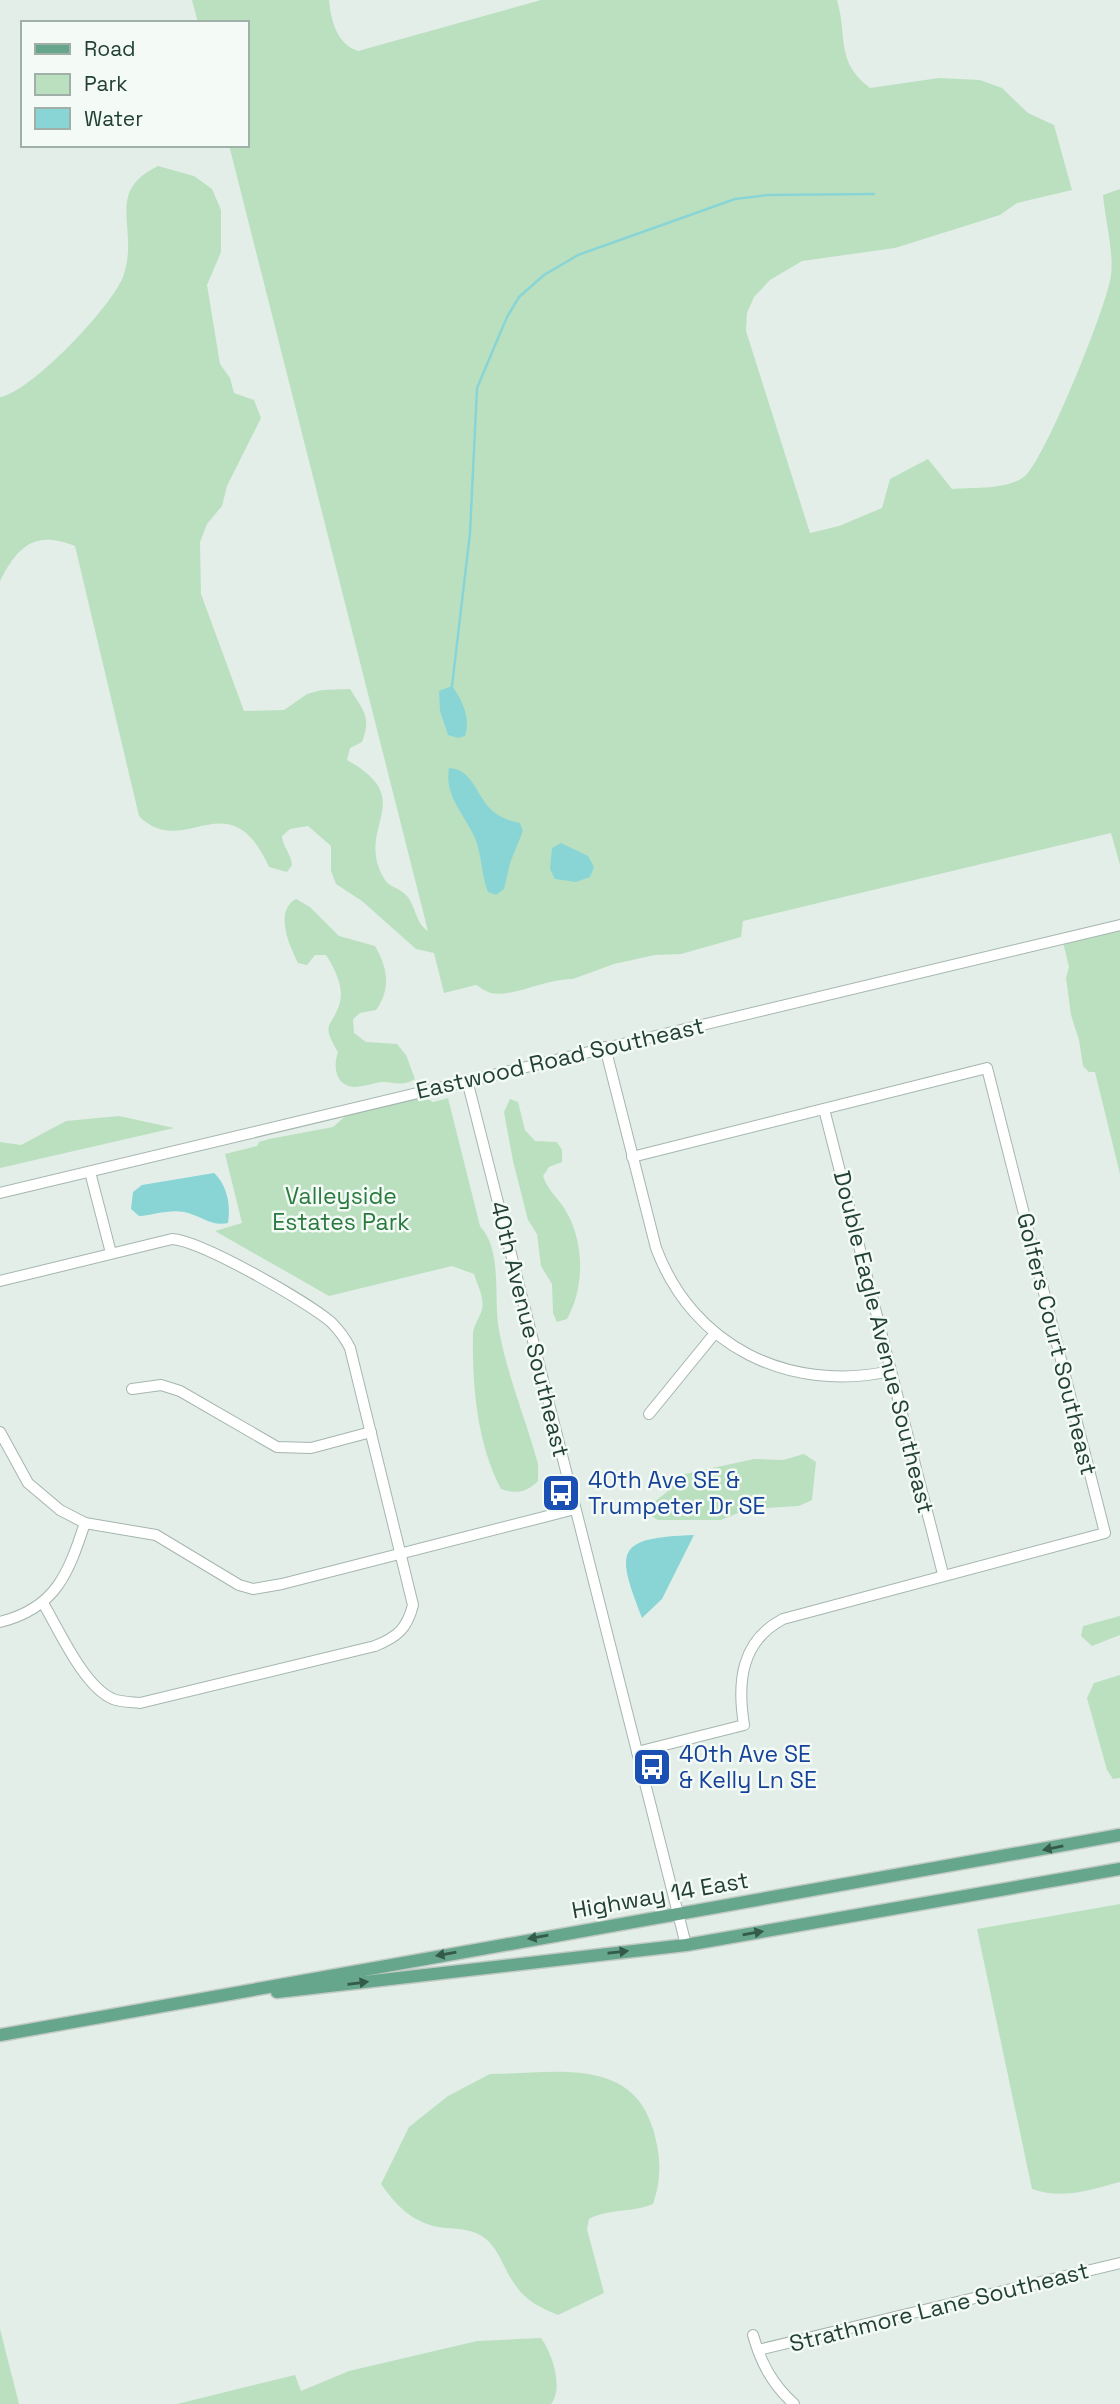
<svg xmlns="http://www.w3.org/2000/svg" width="1120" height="2404" font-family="'Space Grotesk',sans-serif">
<rect width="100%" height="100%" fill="#e3eee8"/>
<g fill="#bbe0c0">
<path d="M192 0H329C331 21 337 44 358 51L541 0H837C848 39 835 61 870 88L939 78 980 80 1002 88 1028 113 1054 125 1072 190 1017 203 1000 215 895 248 802 261 770 280 754 297 747 313 746 331 810 533 839 526 882 508 890 479 928 459 952 489C973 487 1008 490 1025 476 1045 459 1108 304 1111 275 1114 253 1105 218 1103 195L1120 189V865L1111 833 743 921 741 937 681 954 655 955 614 964 573 979C548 978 511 998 491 993 486 992 480 987 476 985L444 993 434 953 416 949 362 901 336 884 331 871V846L308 826 290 829 282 836C283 847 291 854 292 865L287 872 269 867C229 777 184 862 139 816L75 546C35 530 18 546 0 581V397C30 393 115 304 124 274 139 227 104 192 158 166L194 176 212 189 221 210V252L207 285 220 364 230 378 234 393 254 400 261 418 227 486 222 506 207 524 200 542 201 594 244 711 284 710 307 694 322 690 350 689C363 710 372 717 362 742L350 748 347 760C421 801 352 827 385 880 389 887 400 888 406 895 416 905 415 923 428 931L229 145H247V23H198Z"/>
<path d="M296 899 310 907 339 936 375 946C388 968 391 989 376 1010L360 1013 353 1019 354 1033 366 1042 397 1044 406 1055 415 1079C403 1087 395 1082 382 1082 373 1083 363 1087 354 1087 335 1085 333 1066 338 1052 319 1021 333 1028 340 1002 344 987 334 967 326 955H315L307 965 298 963C289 945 274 911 296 899Z"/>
<polygon points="1120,926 1120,1174 1095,1072 1089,1072 1083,1066 1079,1040 1071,1015 1066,978 1069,967 1062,938"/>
<path d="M424 1097 433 1102 448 1098 480 1226C503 1251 493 1297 499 1330 507 1375 526 1419 538 1464V1481C526 1493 516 1494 501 1489 477 1443 472 1385 473 1335 473 1327 477 1322 480 1315 487 1300 478 1288 474 1274L452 1266 329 1296 215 1231 242 1223 225 1154 257 1146 259 1142 269 1139 333 1127 349 1113 406 1098Z"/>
<path d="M510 1099 518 1102 525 1130 535 1141 557 1142 562 1150V1162L549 1167 543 1176C548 1192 560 1199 567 1213 585 1245 584 1289 567 1319L557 1322 553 1313 552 1284 541 1266 537 1234 528 1220 513 1161 504 1112Z"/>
<polygon points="119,1116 174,1128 0,1168 0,1142 21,1145 66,1121"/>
<polygon points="804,1454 816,1462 812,1500 799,1506 748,1509 721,1520 658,1520 649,1515 653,1503 667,1492 671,1477 754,1459 783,1460"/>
<polygon points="1120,1616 1120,1635 1092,1646 1081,1636 1083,1626"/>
<polygon points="1120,1675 1120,1778 1113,1779 1107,1770 1087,1698 1094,1683"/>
<path d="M1120 1904V2182C1088 2190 1064 2200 1032 2189L977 1929Z"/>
<path d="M490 2074C551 2074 631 2055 653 2129 661 2156 662 2178 653 2204 632 2213 610 2208 589 2219L587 2229 604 2293 558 2315C538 2307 523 2299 512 2280 503 2266 498 2249 486 2239 474 2229 459 2229 445 2228 415 2225 397 2207 381 2184L409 2127 448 2096Z"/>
<polygon points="0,2329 19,2404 0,2404"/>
<path d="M541 2338C552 2353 564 2388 551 2404H177L295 2375 301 2391 349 2371 477 2341Z"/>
</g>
<g fill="#89d5d5">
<path d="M452 686C462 699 471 719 465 736L458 738 448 735 440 711 439 691Z"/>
<path d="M449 768C474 769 476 798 494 812 501 818 511 821 520 823L523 831 510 863 504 889 496 895 488 892C481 875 482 855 475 838 465 815 444 796 449 768Z"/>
<polygon points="561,843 588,856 594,867 590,877 576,882 555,879 550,869 552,848"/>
<path d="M214 1173C227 1185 231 1205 228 1223 211 1227 200 1215 184 1212 169 1209 154 1215 139 1216L131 1209 133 1192 142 1185Z"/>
<path d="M694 1535 662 1599 642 1618C615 1549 616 1538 694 1535Z"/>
</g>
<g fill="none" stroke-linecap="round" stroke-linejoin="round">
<polyline stroke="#89d5d5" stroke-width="2.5" points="452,686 470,533 477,388 507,317 519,297 544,275 578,255 735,199 768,195 874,194"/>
<defs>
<g id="minor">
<path d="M605 1047 656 1248C693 1347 789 1393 891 1371"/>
<polyline points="467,1080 686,1945"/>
<polyline points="824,1109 943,1574"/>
<path d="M632 1157 987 1068 1105 1533 783 1619C741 1641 737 1682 744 1725L637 1752"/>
<polyline points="90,1172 111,1253"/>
<polyline points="0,1193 1120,925"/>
<path d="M0 1281 172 1239C202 1241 306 1301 331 1322 339 1330 345 1338 350 1348L413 1605C407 1629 397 1637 375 1646L140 1703C131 1702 121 1702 113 1699 84 1687 59 1630 43 1603"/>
<polyline points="132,1389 161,1385 180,1391 277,1447 311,1448 371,1432"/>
<polyline points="649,1414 715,1333"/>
<polyline points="0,1432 28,1483 60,1510 85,1523 156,1535 239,1585 253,1589 282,1584 575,1509"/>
<path d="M0 1622C56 1608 68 1574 85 1523"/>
<path d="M753 2335C761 2363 772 2384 794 2404"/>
<polyline points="758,2350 1120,2263"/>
</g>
<g id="major">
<polyline points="277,1992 686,1945 1120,1869"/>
<polyline points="0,2035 1120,1835"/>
</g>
</defs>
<use href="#minor" stroke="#a5b6ae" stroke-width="12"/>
<use href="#major" stroke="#c1cac6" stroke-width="15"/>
<use href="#minor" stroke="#fff" stroke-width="10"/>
<use href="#major" stroke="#65a68c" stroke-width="12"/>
</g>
<defs><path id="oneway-solid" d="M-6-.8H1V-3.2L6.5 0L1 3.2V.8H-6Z" transform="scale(1.75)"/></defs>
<g fill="#335a4a">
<use href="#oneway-solid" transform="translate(1053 1848) rotate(169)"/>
<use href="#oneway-solid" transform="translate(753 1933) rotate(-10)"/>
<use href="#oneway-solid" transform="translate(538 1937) rotate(170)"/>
<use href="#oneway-solid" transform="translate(618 1952) rotate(-6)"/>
<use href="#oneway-solid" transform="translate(446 1954) rotate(170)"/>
<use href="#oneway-solid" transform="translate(358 1983) rotate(-7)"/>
</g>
<defs>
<symbol id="bus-square" viewBox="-11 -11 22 22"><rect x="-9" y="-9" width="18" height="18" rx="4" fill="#1a4fb4" stroke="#f4faf6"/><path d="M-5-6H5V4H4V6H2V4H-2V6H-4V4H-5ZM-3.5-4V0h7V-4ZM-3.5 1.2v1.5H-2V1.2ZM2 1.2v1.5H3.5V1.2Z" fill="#fff"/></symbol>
</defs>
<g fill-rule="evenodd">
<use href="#bus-square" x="539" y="1471" width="44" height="44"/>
<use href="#bus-square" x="630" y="1745" width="44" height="44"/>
</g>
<g text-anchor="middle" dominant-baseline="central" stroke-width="5" stroke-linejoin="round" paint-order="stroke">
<g font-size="23" fill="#224034" stroke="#f4faf6">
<text transform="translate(560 1058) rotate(-13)">Eastwood Road Southeast</text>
<text transform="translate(530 1329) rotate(76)">40th Avenue Southeast</text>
<text transform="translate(884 1342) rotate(76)">Double Eagle Avenue Southeast</text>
<text transform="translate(1057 1344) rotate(76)">Golfers Court Southeast</text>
<text transform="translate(660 1895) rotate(-10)">Highway 14 East</text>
<text transform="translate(939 2307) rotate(-14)">Strathmore Lane Southeast</text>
</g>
<g font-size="23" fill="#297a3d" stroke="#f4faf6">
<text x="341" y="1196">Valleyside<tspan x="341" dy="26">Estates Park</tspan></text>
</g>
<g font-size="23" fill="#164399" stroke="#f4faf6" text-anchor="start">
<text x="588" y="1480">40th Ave SE &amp;<tspan x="588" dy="26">Trumpeter Dr SE</tspan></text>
<text x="679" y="1754">40th Ave SE<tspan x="679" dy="26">&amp; Kelly Ln SE</tspan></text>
</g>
</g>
<rect x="21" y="21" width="228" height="126" fill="#f4faf6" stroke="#a0b0a8" stroke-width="2"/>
<rect x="35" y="44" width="35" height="10" fill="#65a68c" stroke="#a0b0a8" stroke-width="2"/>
<text x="84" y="56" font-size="21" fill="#224034">Road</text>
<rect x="35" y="74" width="35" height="21" fill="#bbe0c0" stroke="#a0b0a8" stroke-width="2"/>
<text x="84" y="91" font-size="21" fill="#224034">Park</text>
<rect x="35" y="108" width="35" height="21" fill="#89d5d5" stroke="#a0b0a8" stroke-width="2"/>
<text x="84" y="126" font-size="21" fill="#224034">Water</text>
</svg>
